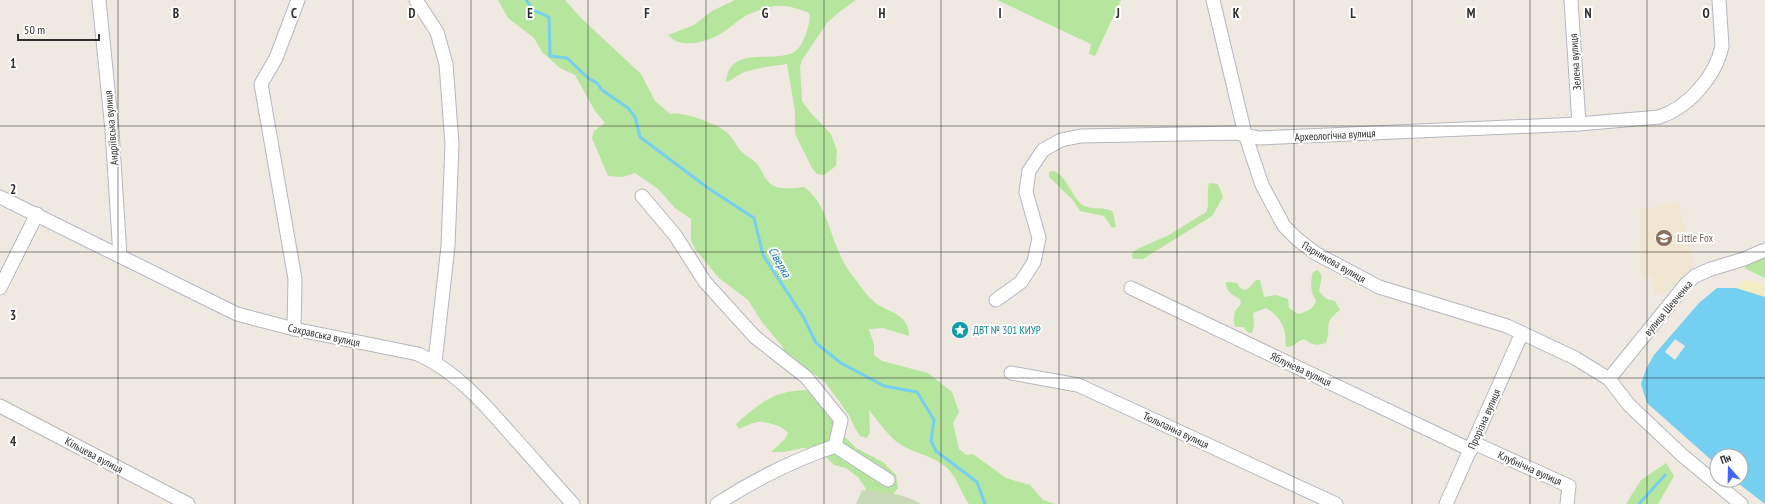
<svg xmlns="http://www.w3.org/2000/svg" width="1765" height="504" viewBox="0 0 1765 504" font-family="'PT Sans Narrow',sans-serif">
<style>
.education{fill:#f0e6d1}
.green{fill:#b6e59e}
.sand{fill:#f3ecc5}
.cemetery{fill:#c8d9b8}
.water{fill:#75cff0;fill-rule:evenodd}
.lines{fill:none;stroke-linecap:round;stroke-linejoin:round}
.stream{stroke:#75cff0;stroke-width:3}
.minor-casing{stroke:#b4b7c1;stroke-width:15}
.minor{stroke:#fff;stroke-width:13}
.grid{fill:none;stroke:#2e2e2e;stroke-width:1;stroke-opacity:0.55}
.labels{text-anchor:middle;dominant-baseline:central;stroke-width:4;stroke-linejoin:round;paint-order:stroke}
.street-label{font-size:11px;fill:#2e2e2e;stroke:#fff}
.education-label{font-size:11px;fill:#785e54;stroke:#fff;text-anchor:start}
.culture-label{font-size:11px;fill:#0d838f;stroke:#fff;text-anchor:start}
.water-label{font-size:12px;font-style:italic;fill:#0d6fa3;stroke:#fff}
.grid-label{font-size:13px;text-anchor:middle;font-weight:bold;fill:#2e2e2e;stroke:#fff;stroke-width:4;stroke-linejoin:round;paint-order:stroke}
</style>
<rect width="100%" height="100%" fill="#efe9e1"/>
<polygon class="education" points="1678,202 1695,266 1664,293 1655,295 1651,276 1642,279 1640,210"/>
<g class="green">
<path d="M498,0H565L581,18L641,74L655,101L670,114C681,111 712,122 722,129C732,134 735,145 742,152C747,157 753,159 757,164C763,171 765,182 774,186C783,190 794,188 804,187C826,202 830,236 842,259C846,268 853,276 859,284C864,292 872,301 880,306C894,313 910,318 909,336L883,328L869,329L874,345V355L882,361L928,373L952,392L959,412L953,423L959,449L966,455L973,454L1006,478L1030,485L1043,500L1055,504H969C960,492 958,478 947,468C934,456 917,454 903,446C889,438 879,422 869,410L870,432L867,438L860,436L855,428L849,415L825,382L814,374L800,369L787,359L782,346L762,322L748,300L719,278L695,249L691,240V219L675,208L658,189L635,173L623,177L608,176L592,138L594,131L605,123L595,111L575,75L560,68L542,52L534,38L508,18Z"/>
<path d="M735,0H856L839,12L827,23L802,60L800,67L802,101L810,112L831,134L837,151L836,166L824,175L817,174L812,168L795,134V111L787,64C772,66 757,68 742,73C736,76 733,80 726,82C729,44 774,64 794,52C800,49 804,39 806,34C808,26 811,21 809,13C798,9 788,5 776,6C768,6 755,12 747,15C738,20 730,28 722,33C707,42 680,50 668,35L694,25L712,11Z"/>
<polygon points="997,0 1121,0 1095,56 1089,54 1091,44"/>
<path d="M1054,171C1066,176 1071,194 1080,203C1090,212 1103,205 1113,212L1116,227L1112,228L1104,216L1080,211L1072,199L1049,177V172Z"/>
<path d="M1209,183L1218,184L1223,197L1212,216L1143,259H1133L1132,254L1135,250L1169,235L1206,212C1210,206 1206,193 1209,183Z"/>
<polygon points="1765,254 1765,278 1746,269 1744,266"/>
<path d="M1318,270L1322,276L1319,291L1326,299L1335,301L1340,310C1322,323 1332,326 1326,343C1316,346 1312,345 1304,339C1297,341 1294,347 1287,347C1284,342 1286,340 1285,334C1284,324 1275,312 1266,308L1253,313L1254,325L1252,333H1249L1243,327H1235C1233,318 1233,311 1241,304L1240,299C1232,295 1226,292 1226,282L1237,283L1240,288L1245,290L1249,288L1256,280H1260L1264,297L1276,295L1288,299L1289,308L1298,314C1306,312 1314,309 1316,301C1310,291 1310,283 1313,272Z"/>
<path d="M806,390L813,393L831,416L840,432L856,448L883,462L896,475L898,488L887,501L865,504L866,489L858,477L846,468L834,465L819,450L803,448L784,452H771L785,439L788,433C783,426 767,421 757,422C751,423 744,427 739,429L736,424C760,403 773,391 806,390Z"/>
<polygon points="1666,463 1674,476 1658,504 1626,504 1641,480"/>
</g>
<polygon class="sand" points="1744,280 1765,283 1765,297 1736,288"/>
<path class="cemetery" d="M862,490C882,492 904,493 921,504H856Z"/>
<path class="water" d="M1717,288H1736L1765,297V504L1734,480H1741V456H1717V465L1647,403L1641,384L1646,369L1654,355L1699,303ZM1675,339L1685,346L1675,360L1665,352Z"/>
<g class="lines">
<g class="stream">
<polyline points="526,0 533,10 549,17 550,56 567,58 588,78 597,83 602,90 628,108 635,117 640,137 708,188 754,218 763,255 804,318 816,343 841,363 884,386 917,392 934,420 931,441 936,451 977,482 985,504"/>
<polyline points="1639,504 1665,475"/>
</g>
<defs>
<g id="minor">
<polyline points="99,0 112,130 120,256"/>
<polyline points="416,0 437,32 446,64 452,144 448,246 435,362"/>
<polyline points="1213,0 1245,134 1262,185 1284,226 1297,239 1315,253 1379,287 1507,326 1575,358 1609,379 1629,405 1682,455 1741,504"/>
<polyline points="1571,0 1579,124"/>
<polyline points="642,196 675,235 705,282 755,337 806,377 841,420 835,446 888,480"/>
<path d="M0,197L237,314L294,329L418,354C455,371 481,400 508,431C530,455 551,480 573,504"/>
<polyline points="0,288 37,214"/>
<polyline points="1131,288 1471,450"/>
<path d="M996,300L1021,282L1034,262L1039,238L1026,192L1029,171L1043,150L1061,140L1081,136L1235,133L1259,138L1579,124L1659,117C1688,108 1716,76 1722,46L1719,0"/>
<polyline points="294,329 295,279 261,84 276,58 298,0"/>
<polyline points="1011,373 1078,385 1336,504"/>
<polyline points="1609,379 1686,284 1695,276 1711,269 1744,259 1765,250"/>
<polyline points="0,406 188,504"/>
<polyline points="1474,443 1569,486 1567,504"/>
<path d="M717,504C754,480 794,460 835,446"/>
<polyline points="1446,504 1522,333"/>
</g>
</defs>
<use href="#minor" class="minor-casing"/>
<use href="#minor" class="minor"/>
</g>
<path class="grid" d="M118,0V504M235,0V504M353,0V504M471,0V504M588,0V504M706,0V504M824,0V504M941,0V504M1059,0V504M1177,0V504M1294,0V504M1412,0V504M1530,0V504M1647,0V504M0,126H1765M0,252H1765M0,378H1765"/>
<defs>
<symbol id="school-disc" viewBox="-11 -11 22 22"><circle r="9.5" fill="#8d6e63" stroke="#fff"/><path d="M0-5L7-2L0 1L-7-2ZM-4 1L0 2.5L4 1V4Q0 6-4 4Z" fill="#fff"/></symbol>
<symbol id="sight-disc" viewBox="-11 -11 22 22"><circle r="9.5" fill="#0f9aa8" stroke="#fff"/><path d="M0-6L1.8-2.2L6-1.7L2.9 1.2L3.7 5.4L0 3.3L-3.7 5.4L-2.9 1.2L-6-1.7L-1.8-2.2Z" fill="#fff"/></symbol>
</defs>
<g fill-rule="evenodd">
<use href="#school-disc" x="1654" y="228" width="20" height="20"/>
<use href="#sight-disc" x="950" y="320" width="20" height="20"/>
</g>
<g class="labels">
<g class="street-label">
<text transform="translate(1575 62) rotate(-94)">Зелена вулиця</text>
<text transform="translate(111 128) rotate(-95)">Андріївська вулиця</text>
<text transform="translate(1335 135) rotate(-3)">Археологічна вулиця</text>
<text transform="translate(1334 262) rotate(30)">Парникова вулиця</text>
<text transform="translate(1668 308) rotate(-50)">вулиця Шевченка</text>
<text transform="translate(324 335) rotate(12)">Сахравська вулиця</text>
<text transform="translate(1301 369) rotate(25)">Яблунева вулиця</text>
<text transform="translate(1484 419) rotate(-66)">Прорізна вулиця</text>
<text transform="translate(1176 430) rotate(25)">Тюльпанна вулиця</text>
<text transform="translate(94 455) rotate(28)">Кільцева вулиця</text>
<text transform="translate(1530 468) rotate(24)">Клубнічна вулиця</text>
</g>
<g class="education-label">
<text x="1677" y="238">Little Fox</text>
</g>
<g class="culture-label">
<text x="973" y="330">ДВТ № 301 КИУР</text>
</g>
<g class="water-label">
<text transform="translate(780 262) rotate(60)">Сіверка</text>
</g>
</g>
<g class="grid-label">
<text x="176" y="18">B</text>
<text x="294" y="18">C</text>
<text x="412" y="18">D</text>
<text x="530" y="18">E</text>
<text x="647" y="18">F</text>
<text x="765" y="18">G</text>
<text x="882" y="18">H</text>
<text x="1000" y="18">I</text>
<text x="1118" y="18">J</text>
<text x="1236" y="18">K</text>
<text x="1353" y="18">L</text>
<text x="1471" y="18">M</text>
<text x="1588" y="18">N</text>
<text x="1706" y="18">O</text>
<text x="13" y="68">1</text>
<text x="13" y="194">2</text>
<text x="13" y="320">3</text>
<text x="13" y="446">4</text>
</g>
<g transform="translate(1729 468) rotate(340)"><circle r="19" fill="#ffffff" stroke="#ababab"/>
<path d="M0-3L7 15L0 10L-7 15Z" fill="#4264fb"/>
<text y="-6" font-size="11" font-weight="bold" text-anchor="middle" fill="#2e2e2e">Пн</text>
</g>
<path d="M18 34v6h81v-6" fill="none" stroke="#2e2e2e" stroke-width="2"/>
<text x="24" y="34" font-size="12" fill="#2e2e2e" stroke="#ffffff" stroke-width="3" paint-order="stroke">50 m</text>
</svg>
